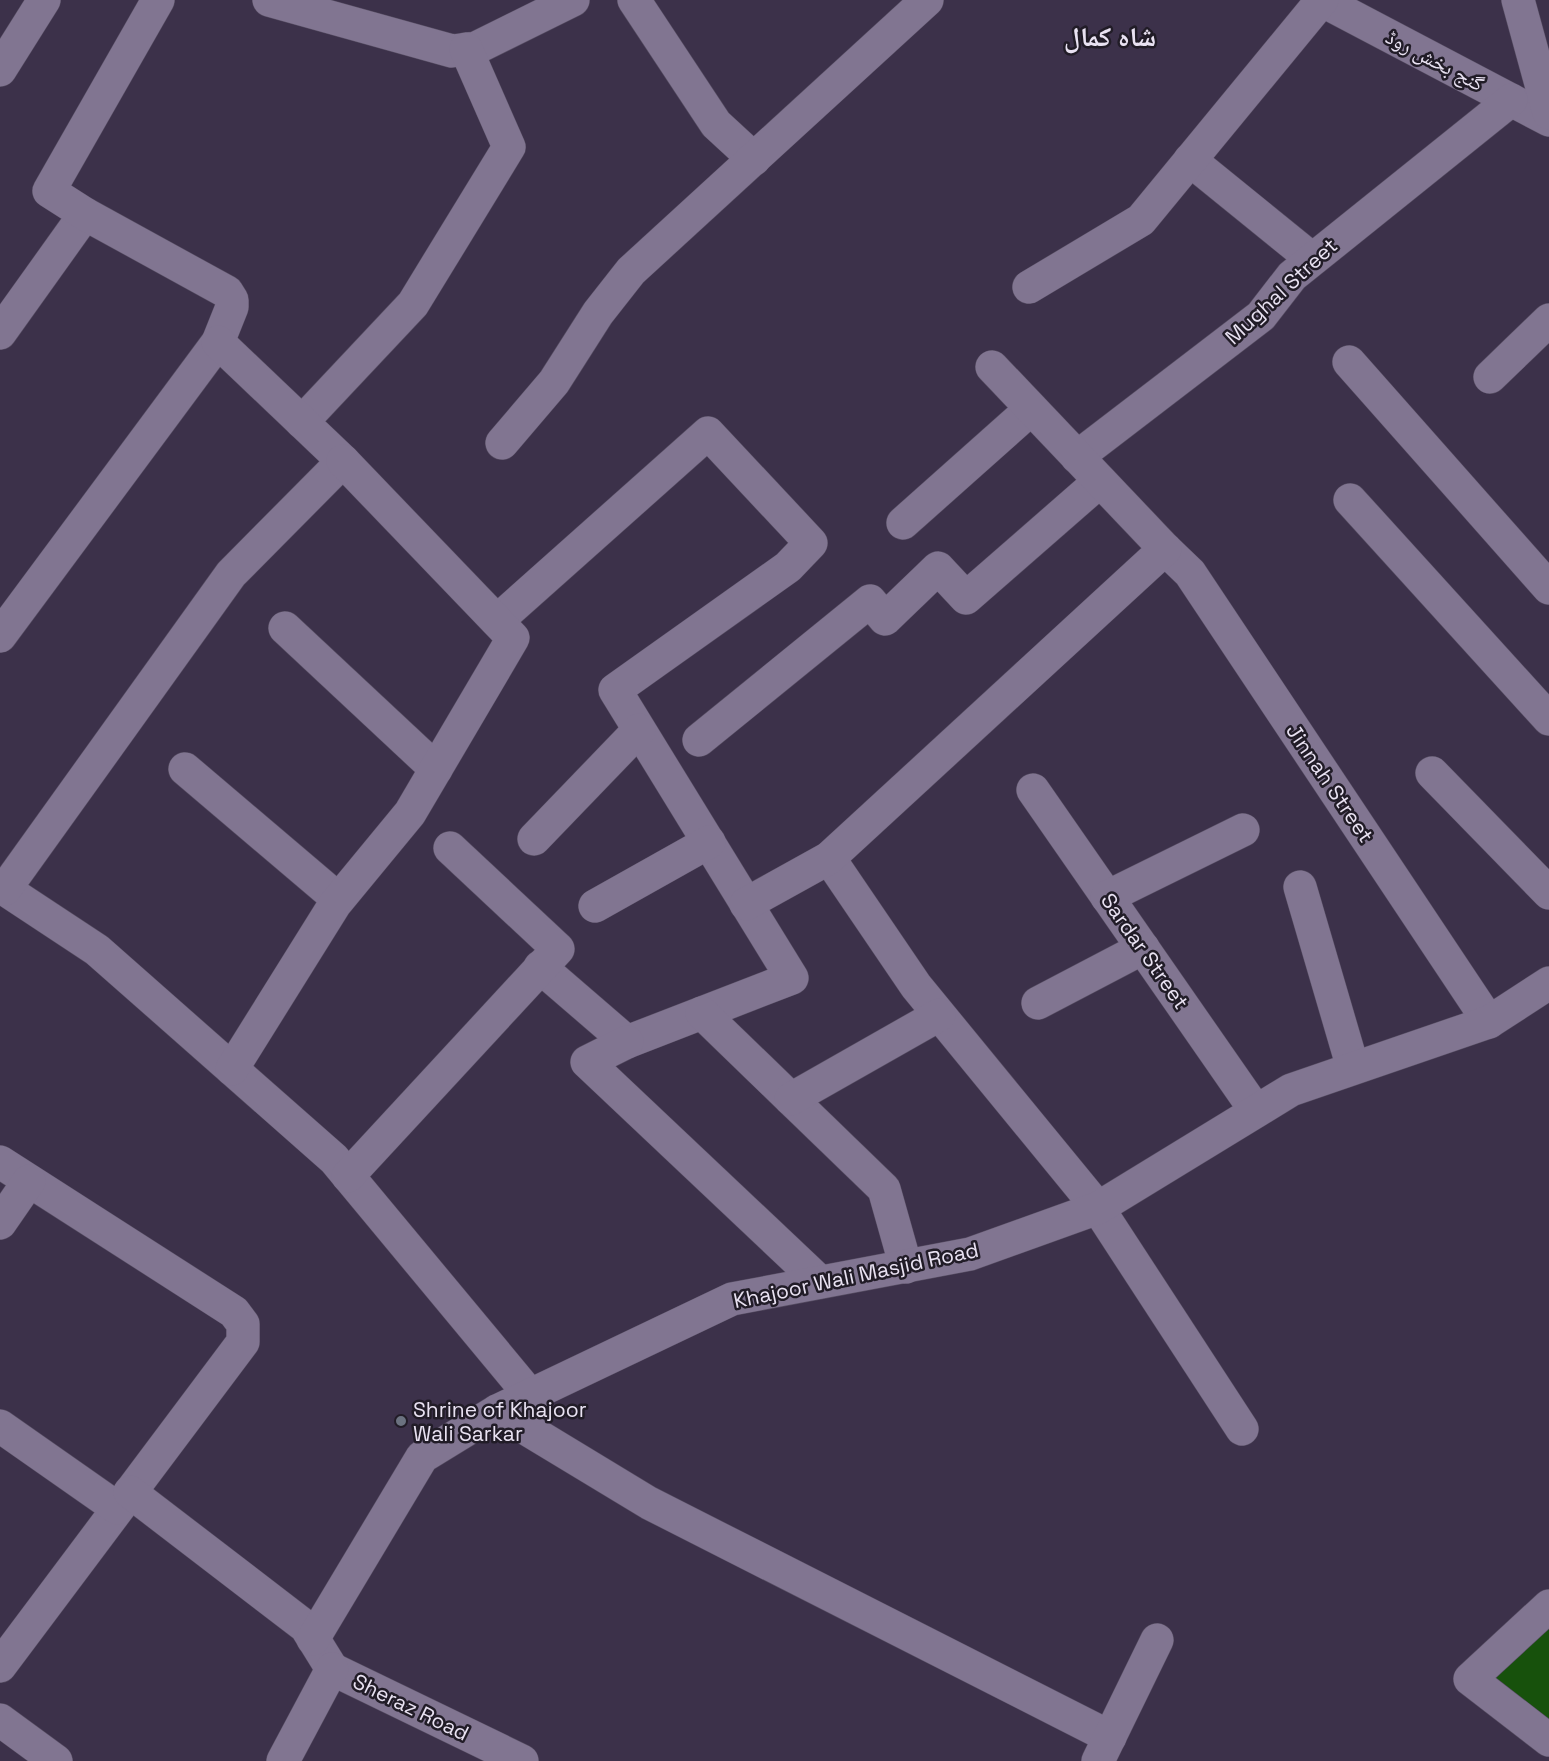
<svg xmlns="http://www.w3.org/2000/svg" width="1549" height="1761" viewBox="0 0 1549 1761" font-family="'Space Grotesk','Noto Naskh Arabic',sans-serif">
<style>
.green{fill:#17510c}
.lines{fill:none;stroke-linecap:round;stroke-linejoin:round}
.minor-casing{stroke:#564d62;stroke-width:34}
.minor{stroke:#817591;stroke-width:33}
.worship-dot{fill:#6b7280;stroke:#211c27;stroke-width:2}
.labels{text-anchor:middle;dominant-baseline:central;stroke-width:5;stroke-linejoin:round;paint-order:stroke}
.street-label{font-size:21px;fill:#e9e2f2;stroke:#211c27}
.poi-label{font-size:21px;fill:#e9e2f2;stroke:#211c27;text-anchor:start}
.district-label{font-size:27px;font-weight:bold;fill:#e9e2f2;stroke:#211c27}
</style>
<rect width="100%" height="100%" fill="#3c314a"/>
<polygon class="green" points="1549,1606 1549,1740 1470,1679"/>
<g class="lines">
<defs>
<g id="minor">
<polyline points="269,0 452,51 476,48 573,0"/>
<polyline points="634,0 716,124 754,159"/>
<polyline points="1321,0 1549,120"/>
<polyline points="1518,0 1549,113"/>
<polyline points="0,70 44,0"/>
<polyline points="1190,160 1312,259"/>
<polyline points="1029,287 1141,220 1322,0"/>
<polyline points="0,333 85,214"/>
<polyline points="1349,362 1549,588"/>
<polyline points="1490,377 1549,320"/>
<polyline points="302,422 413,304 509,147 466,49"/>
<polyline points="502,443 554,382 598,313 631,271 927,0"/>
<polyline points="1077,457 1261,316 1292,276 1511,100"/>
<polyline points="1350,500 1549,719"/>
<polyline points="903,523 1031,409"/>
<polyline points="1165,549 1190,573 1489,1022"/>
<polyline points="497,621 708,433 811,543 788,567 615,690 792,978 627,1042 540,967"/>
<polyline points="285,628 436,769"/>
<polyline points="0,636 218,342 232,307 232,300 227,292 85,214 49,191 158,0"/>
<polyline points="699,740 870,601 885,619 938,568 966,598 1100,481"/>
<polyline points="185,769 338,899"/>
<polyline points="1432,773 1549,893"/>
<polyline points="1033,790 1256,1111"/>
<polyline points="534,839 639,730"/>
<polyline points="829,858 916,986 1098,1208 1242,1429"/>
<polyline points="0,886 97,950 334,1159 530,1395"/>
<polyline points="1300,887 1353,1068"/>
<polyline points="5,889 231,574 343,461 218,342"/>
<polyline points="1107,897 1243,830"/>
<polyline points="746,904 829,858 1165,549 992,367"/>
<polyline points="595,906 709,842"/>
<polyline points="1038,1003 1143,948"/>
<polyline points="702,1013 884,1189 906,1267"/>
<polyline points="627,1042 587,1062 820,1282"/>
<polyline points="232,1069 335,904 410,813 513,638 343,461"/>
<polyline points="791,1099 939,1015"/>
<polyline points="0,1162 234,1312 243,1324 243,1342 0,1666"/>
<polyline points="348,1176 558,949 450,848"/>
<polyline points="0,1223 29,1181"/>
<polyline points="497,1411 649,1503 1110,1737"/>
<polyline points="0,1426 117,1508"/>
<polyline points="130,1492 306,1627 332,1669"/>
<polyline points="1549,1606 1470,1679 1549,1740"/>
<polyline points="313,1639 422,1457 497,1411 732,1299 970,1254 1098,1208 1291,1090 1489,1022 1549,983"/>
<polyline points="332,1669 522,1761"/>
<polyline points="0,1720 56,1761"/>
<polyline points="283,1761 332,1669"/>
<polyline points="1098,1761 1157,1640"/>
</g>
</defs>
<use href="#minor" class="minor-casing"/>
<use href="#minor" class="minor"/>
</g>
<circle class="worship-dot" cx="401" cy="1421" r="6"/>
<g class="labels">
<g class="street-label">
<text transform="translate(1435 60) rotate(28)">گنج بخش روڈ</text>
<text transform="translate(1281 291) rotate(-43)">Mughal Street</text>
<text transform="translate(1330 783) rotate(56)">Jinnah Street</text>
<text transform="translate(1145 951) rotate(55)">Sardar Street</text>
<text transform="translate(856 1275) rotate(-12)">Khajoor Wali Masjid Road</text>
<text transform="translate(411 1707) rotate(26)">Sheraz Road</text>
</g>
<g class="poi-label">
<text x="413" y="1409">Shrine of Khajoor<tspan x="413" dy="24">Wali Sarkar</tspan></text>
</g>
<g class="district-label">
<text x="1110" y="36">شاہ کمال</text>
</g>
</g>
</svg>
